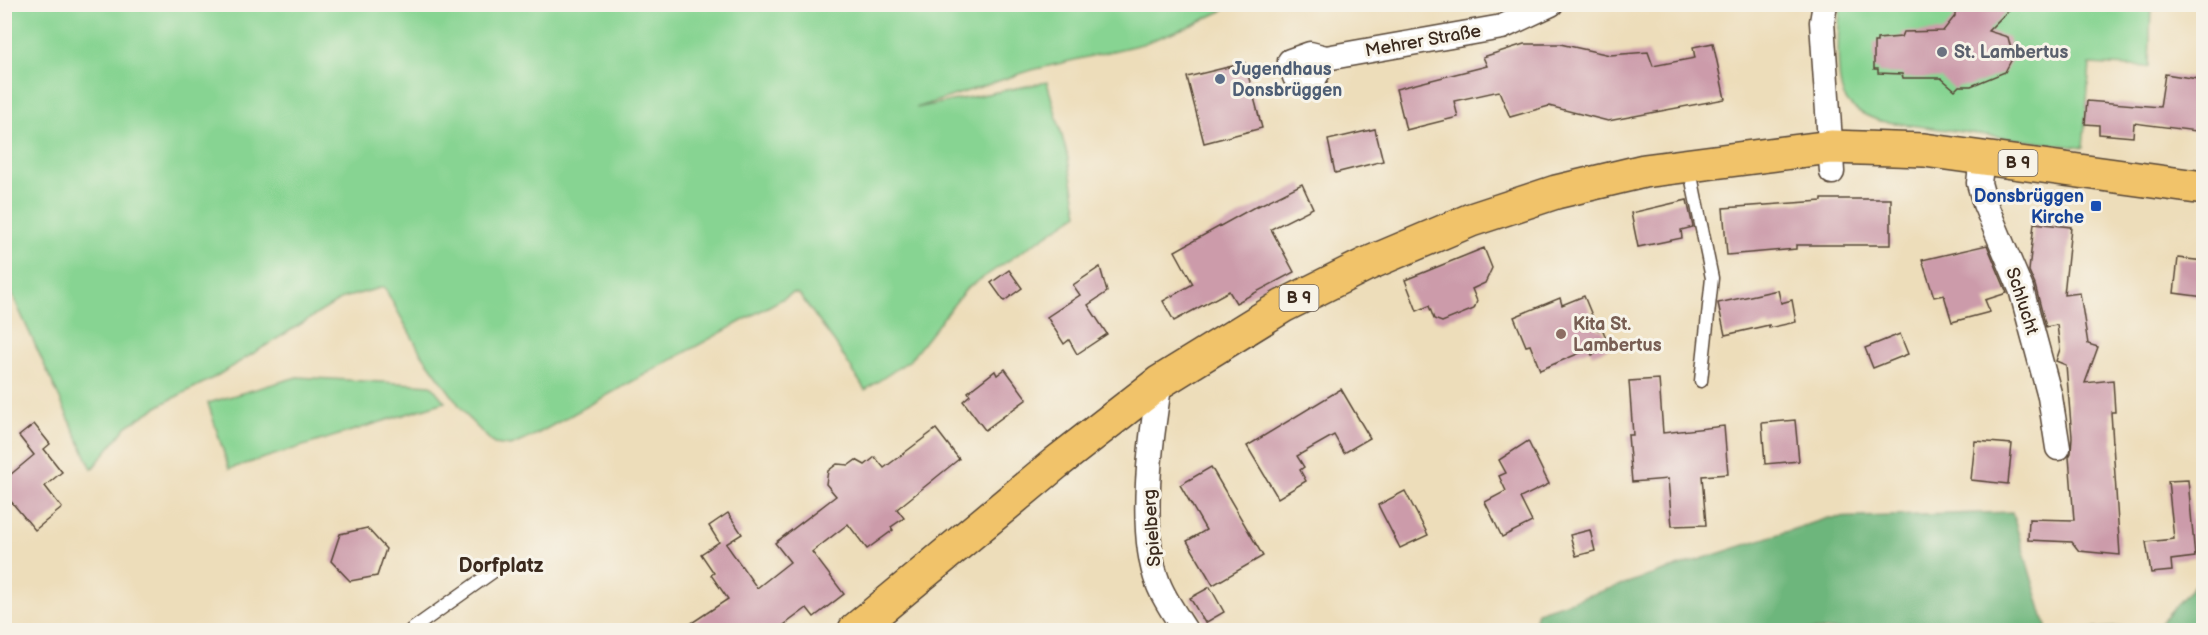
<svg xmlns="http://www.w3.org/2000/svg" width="2208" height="635" viewBox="0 0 2208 635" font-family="'Balsamiq Sans',sans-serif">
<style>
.green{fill:#87d492;stroke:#617f58;stroke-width:1.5}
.forest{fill:#6db67c;stroke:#54704d;stroke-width:1.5}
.building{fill:#cc9baa}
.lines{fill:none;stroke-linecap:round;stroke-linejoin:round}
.service-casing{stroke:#564535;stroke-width:15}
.minor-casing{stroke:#564535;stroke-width:27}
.primary-casing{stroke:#564535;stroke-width:36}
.service{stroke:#fff;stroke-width:12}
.minor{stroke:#fff;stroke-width:24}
.primary{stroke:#f1c36a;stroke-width:33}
.worship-dot{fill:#6b7280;stroke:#f7f3e8;stroke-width:2}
.service-dot{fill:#5c6f8a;stroke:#f7f3e8;stroke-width:2}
.transit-dot{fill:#1a4fb4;stroke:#f7f3e8;stroke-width:2}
.education-dot{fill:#8d6e63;stroke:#f7f3e8;stroke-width:2}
.labels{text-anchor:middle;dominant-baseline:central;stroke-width:6;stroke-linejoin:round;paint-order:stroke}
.shield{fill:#f7f3e8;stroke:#73665b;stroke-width:1.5}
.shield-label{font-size:16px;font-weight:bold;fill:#3b2a1e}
.street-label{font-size:18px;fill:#3b2a1e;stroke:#f7f3e8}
.worship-label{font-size:18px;font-weight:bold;fill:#5b616d;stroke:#f7f3e8;text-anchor:start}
.service-label{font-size:18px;font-weight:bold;fill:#4e5e75;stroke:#f7f3e8;text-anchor:start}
.transit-label{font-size:18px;font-weight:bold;fill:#164399;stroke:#f7f3e8;text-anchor:end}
.education-label{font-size:18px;font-weight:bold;fill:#785e54;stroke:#f7f3e8;text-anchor:start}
.neighbourhood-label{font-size:20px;font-weight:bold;fill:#3b2a1e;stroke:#f7f3e8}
</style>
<rect width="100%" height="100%" fill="#f7f3e8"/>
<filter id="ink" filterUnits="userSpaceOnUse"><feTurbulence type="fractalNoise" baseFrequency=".0167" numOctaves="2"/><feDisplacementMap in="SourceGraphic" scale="12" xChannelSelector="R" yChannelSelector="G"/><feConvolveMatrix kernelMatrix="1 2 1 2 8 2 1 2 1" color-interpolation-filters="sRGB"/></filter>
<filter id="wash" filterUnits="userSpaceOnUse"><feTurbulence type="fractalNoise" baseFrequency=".008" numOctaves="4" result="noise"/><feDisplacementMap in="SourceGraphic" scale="24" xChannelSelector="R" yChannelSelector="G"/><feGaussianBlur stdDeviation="1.35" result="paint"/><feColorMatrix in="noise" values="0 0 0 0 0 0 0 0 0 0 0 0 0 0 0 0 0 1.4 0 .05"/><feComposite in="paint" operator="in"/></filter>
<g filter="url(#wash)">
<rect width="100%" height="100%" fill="#edddba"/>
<g class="green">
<polygon points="5,4 1230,4 1230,5 1222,11 1192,25 1142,44 1032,70 916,108 1047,82 1067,154 1078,214 966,289 910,360 865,390 835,343 799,294 793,293 535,435 511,446 494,444 470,420 421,353 384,287 343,298 215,377 162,404 127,426 92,469 5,279"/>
<path d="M1841,5H2151L2149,67L2090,64L2083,148L1880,121C1866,116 1849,109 1843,94C1836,77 1838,24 1841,5Z"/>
<polygon points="297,377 431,385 445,402 229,469 208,403"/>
</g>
<g class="forest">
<polygon points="2012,512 2047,630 1532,630 1537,612 1828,518"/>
<polygon points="2203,576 2203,630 2079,630 2158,625"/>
</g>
<g id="blocks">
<g class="building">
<polygon points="1955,4 2015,4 1988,31 2008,37 2013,57 2005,72 1971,86 1959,86 1955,90 1941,78 1903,78 1902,74 1878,73 1878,69 1874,69 1874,42 1877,42 1877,39 1901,37 1903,32 1943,31 1955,16"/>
<polygon points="1713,43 1725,99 1608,121 1549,106 1510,117 1499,91 1454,101 1458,117 1406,130 1396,89 1487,66 1483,57 1524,44 1560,44 1610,55 1648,52 1653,66 1695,58 1693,47"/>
<polygon points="1245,63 1262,128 1204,143 1187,77"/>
<polygon points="2165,74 2204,80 2204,132 2134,123 2133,137 2099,134 2099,125 2085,124 2087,101 2160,107"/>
<polygon points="1375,129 1383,161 1335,173 1328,140"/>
<polygon points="1302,184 1313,208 1271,229 1294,272 1236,303 1229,291 1174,321 1163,301 1193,284 1175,251 1258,205 1258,206"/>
<polygon points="1822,199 1891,199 1891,245 1796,245 1796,249 1727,255 1723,208 1822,201"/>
<polygon points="1687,200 1693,227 1681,230 1682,238 1638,247 1631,213"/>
<polygon points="2034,223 2071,227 2064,295 2080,293 2088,344 2098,347 2085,383 2113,380 2115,412 2111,412 2120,555 2079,551 2072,542 2028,540 2029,519 2074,520 2069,457 2071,453 2072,437 2066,365 2056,361 2060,349 2057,325 2046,327 2035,285 2029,271"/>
<polygon points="1987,245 2007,293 1985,300 1990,312 1952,322 1944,295 1934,297 1922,260"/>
<polygon points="1484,248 1492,268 1485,283 1472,289 1477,301 1474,309 1442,322 1434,319 1429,306 1417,311 1405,280"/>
<polygon points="2178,258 2204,261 2204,297 2174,293"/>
<polygon points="1100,267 1107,292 1088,305 1107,334 1077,354 1069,340 1064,344 1047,317 1080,295 1073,285"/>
<polygon points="1009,270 1022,288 1004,301 991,283"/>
<polygon points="1778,290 1781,303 1792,300 1796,322 1769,328 1769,325 1725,335 1718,303"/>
<polygon points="1584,296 1598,330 1602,328 1610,348 1592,355 1589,349 1540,370 1530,345 1526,346 1514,317 1560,298 1562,305"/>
<polygon points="1900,334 1908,354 1873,368 1865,348"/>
<polygon points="1005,369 1027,399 985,430 963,401 970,395 968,392 995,371 997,375"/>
<polygon points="1659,379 1663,433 1724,426 1728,474 1702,476 1706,525 1672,526 1668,479 1632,482 1628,435 1633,435 1629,381"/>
<polygon points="1341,389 1370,438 1344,453 1334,435 1297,456 1304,467 1300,470 1306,481 1278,498 1247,446"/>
<polygon points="1795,420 1799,461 1765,464 1762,423"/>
<polygon points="34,424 50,444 44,449 62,472 45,486 62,508 35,530 4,493 4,480 34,455 19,436"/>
<polygon points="936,429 959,459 897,509 904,518 891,527 893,530 867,549 848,524 812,552 844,594 814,617 807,608 777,630 681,630 728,599 711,575 714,573 701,554 719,542 709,526 728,513 742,534 726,544 757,588 790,562 775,543 836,496 826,484 828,471 837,464 849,465 856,460 865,465 875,457 884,468"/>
<polygon points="1528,441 1549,484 1520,498 1532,522 1502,537 1485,502 1506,491 1499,476 1506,473 1499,460"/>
<polygon points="1975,441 2012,444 2008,484 1971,480"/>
<polygon points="1211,467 1263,556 1213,585 1187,541 1206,530 1180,485"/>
<polygon points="2188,480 2195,557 2171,560 2172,571 2151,573 2146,542 2174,539 2168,481"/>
<polygon points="1405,491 1428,535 1400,548 1378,505"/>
<polygon points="367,528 386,549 377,576 350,581 331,561 340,534"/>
<polygon points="1590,530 1595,551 1576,556 1570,535"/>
<polygon points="1210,587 1224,612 1205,623 1190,598"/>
</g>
</g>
</g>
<g filter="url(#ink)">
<use href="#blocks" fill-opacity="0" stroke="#564535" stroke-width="1.5"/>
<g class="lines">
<defs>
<g id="service">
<polyline points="1689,166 1712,278 1701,381"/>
<polyline points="411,630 501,566"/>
</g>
<g id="minor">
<polyline points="1825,4 1822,22 1832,172"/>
<polyline points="1326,58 1311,84 1295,77 1290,61 1310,54 1326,58 1502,27 1551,4"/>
<polyline points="1982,158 1979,183 1985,204 2021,289 2050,397 2058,448"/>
<path d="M1160,382C1151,435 1138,532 1158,583C1164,599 1176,616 1185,630"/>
</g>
<polyline id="primary" points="855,630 1056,463 1160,382 1283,306 1365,265 1471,220 1556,192 1644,171 1831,147 1924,150 2204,188"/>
</defs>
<use href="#service" class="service-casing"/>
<use href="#minor" class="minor-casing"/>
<use href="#primary" class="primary-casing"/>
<use href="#service" class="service"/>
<use href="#minor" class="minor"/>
<use href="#primary" class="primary"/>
</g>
</g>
<circle class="worship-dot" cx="1942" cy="52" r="6"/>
<circle class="service-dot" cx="1220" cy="79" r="6"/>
<rect class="transit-dot" x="2090" y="200" width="12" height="12" rx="3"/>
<circle class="education-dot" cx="1561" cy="334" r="6"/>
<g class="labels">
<g class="shield">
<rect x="1998.5" y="150" width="39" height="26" rx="4.5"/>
<rect x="1279.5" y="285" width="39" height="26" rx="4.5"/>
</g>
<g class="shield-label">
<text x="2018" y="163">B 9</text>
<text x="1299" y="298">B 9</text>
</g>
<g class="street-label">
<text transform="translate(1423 41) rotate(-10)">Mehrer Straße</text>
<text transform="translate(2022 301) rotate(72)">Schlucht</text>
<text transform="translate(1152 528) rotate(-94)">Spielberg</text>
</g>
<g class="worship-label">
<text x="1954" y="52">St. Lambertus</text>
</g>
<g class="service-label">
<text x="1232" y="69">Jugendhaus<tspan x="1232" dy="21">Donsbrüggen</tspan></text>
</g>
<g class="transit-label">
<text x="2084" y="196">Donsbrüggen<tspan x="2084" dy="21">Kirche</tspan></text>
</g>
<g class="education-label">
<text x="1573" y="324">Kita St.<tspan x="1573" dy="21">Lambertus</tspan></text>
</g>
<g class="neighbourhood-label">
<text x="501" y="566">Dorfplatz</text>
</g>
</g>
<rect width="2208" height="635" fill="none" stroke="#f7f3e8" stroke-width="24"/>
</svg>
